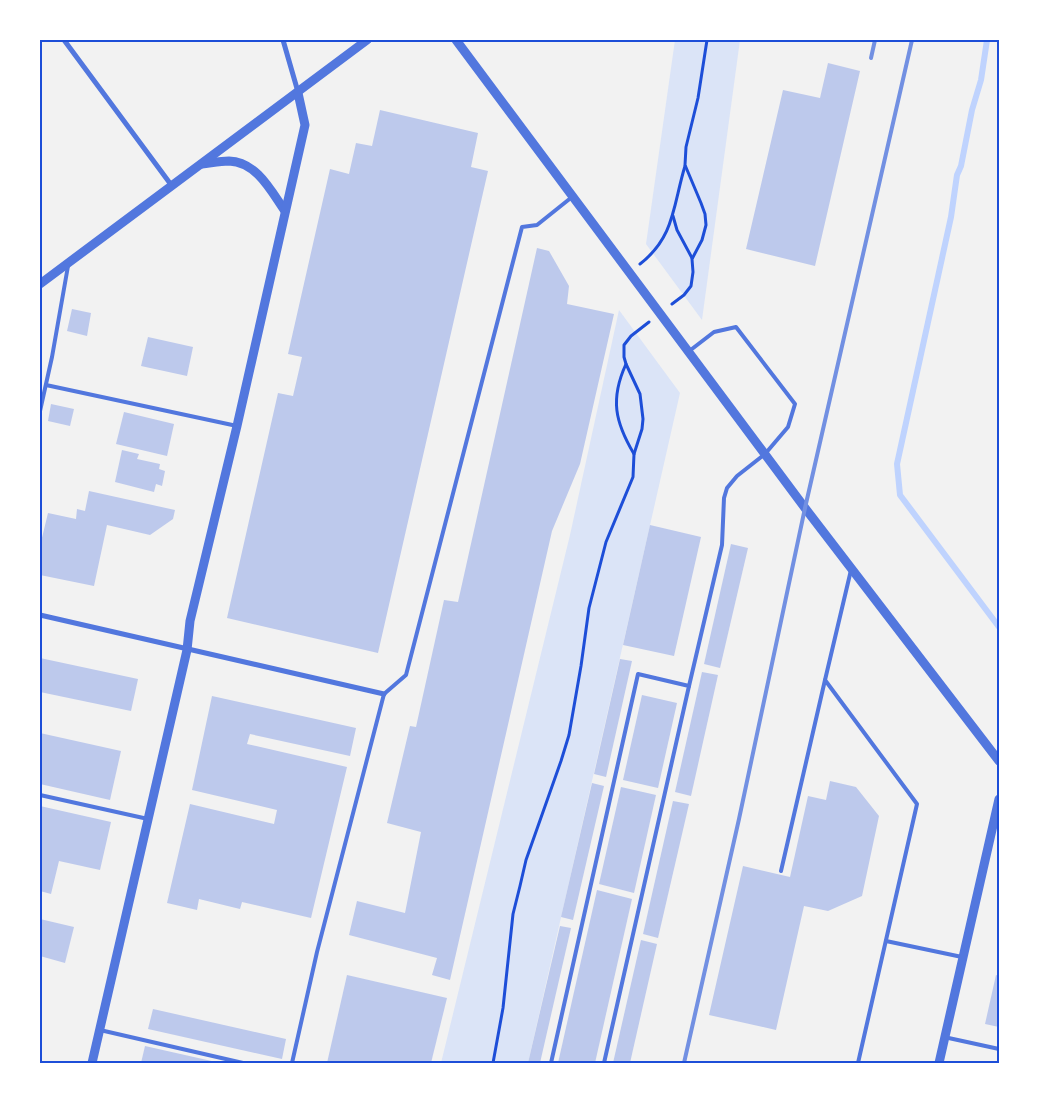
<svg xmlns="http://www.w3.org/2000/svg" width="1039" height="1103" viewBox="0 0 1039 1103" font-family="'Nunito Sans',sans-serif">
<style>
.green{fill:#dbe4f7}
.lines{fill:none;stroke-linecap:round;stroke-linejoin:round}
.stream{stroke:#bfd3fe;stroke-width:6}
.building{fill:#bdc9ec}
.path{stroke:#1d4ed8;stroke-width:3}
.service{stroke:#5277de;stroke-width:4}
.minor{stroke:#5277de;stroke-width:5}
.tertiary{stroke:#5277de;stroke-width:9}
.rail{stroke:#7290e2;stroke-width:4}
.neatline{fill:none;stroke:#1d4ed8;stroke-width:2}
</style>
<rect width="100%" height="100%" fill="#f2f2f2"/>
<g class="green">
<polygon points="675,40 740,40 702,320 646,244"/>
<polygon points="619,310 680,393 528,1063 441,1063 570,535"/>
</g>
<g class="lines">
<polyline class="stream" points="987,40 981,80 972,110 961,166 957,175 951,217 897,464 900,495 999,627"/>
</g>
<g class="building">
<polygon points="828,63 860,71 815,266 746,249 783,90 820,98"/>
<polygon points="380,110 478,133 471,167 488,171 378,653 227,618 278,393 293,396 302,357 288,354 330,169 349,174 356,143 372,146"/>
<polygon points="537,248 549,251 569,286 567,304 614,314 580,464 552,531 450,980 432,975 437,958 349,935 357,901 405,913 421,832 387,823 410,726 416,727 444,600 458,602"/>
<polygon points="72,309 91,313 87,336 67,331"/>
<polygon points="148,337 193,347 187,376 141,366"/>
<polygon points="51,404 74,409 70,426 48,421"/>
<polygon points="124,412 174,424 167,456 116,444"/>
<polygon points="122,450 139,454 137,459 160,464 159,469 165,471 162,486 156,484 154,492 115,482"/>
<polygon points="89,491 175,510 173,519 150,535 107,525 94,586 40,575 40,546 48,513 76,519 77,509 85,511"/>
<polygon points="650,525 701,537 674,656 623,645"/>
<polygon points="731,544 748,548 720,668 704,664"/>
<polygon points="40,658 138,679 131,711 40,692"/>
<polygon points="620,659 632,661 606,777 594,774"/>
<polygon points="702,672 718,675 691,796 675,792"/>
<polygon points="642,695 677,703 658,788 623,780"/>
<polygon points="212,696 356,728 350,756 250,734 247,744 347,767 311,918 242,902 240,909 199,899 197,910 167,903 190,804 274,824 277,810 192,790"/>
<polygon points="40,733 121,751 110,800 40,784"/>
<polygon points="830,781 856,787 879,816 862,896 828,911 804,906 776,1030 709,1015 743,866 790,877 808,796 826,800"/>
<polygon points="592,783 604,786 573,920 561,917"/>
<polygon points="621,787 656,795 634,893 599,884"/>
<polygon points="673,801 689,804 658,938 643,934"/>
<polygon points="40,806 111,822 100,870 59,861 51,894 40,891"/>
<polygon points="597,890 632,899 595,1063 558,1063"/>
<polygon points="40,919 74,927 65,963 40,956"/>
<polygon points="560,926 571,928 540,1063 528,1063"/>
<polygon points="641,940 657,944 630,1063 613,1063"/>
<polygon points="347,975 447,998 431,1063 327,1063"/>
<polygon points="996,975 999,976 999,1027 985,1024"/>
<polygon points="153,1009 286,1039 282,1059 148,1029"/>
<polygon points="145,1046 216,1062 215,1063 141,1063"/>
</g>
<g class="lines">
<g class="path">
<polyline points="673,216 677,230 692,258"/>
<path d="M640,264C675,237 673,205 685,166"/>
<polyline points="672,304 684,295 691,286 693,272 692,259 702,240 706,225 705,214 701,203 685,165 686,147 698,98 707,40"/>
<path d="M626,364C610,399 615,422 634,454"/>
<polyline points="493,1063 503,1008 513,914 520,886 526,860 561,761 569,735 581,666 589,608 606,542 633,477 634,454 642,429 643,419 640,394 626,364 624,357 624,345 631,336 649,322"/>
</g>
<g class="service">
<polyline points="688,352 714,332 736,327 795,404 788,427 765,454 737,476 727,488 724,498 722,545 689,686"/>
<polyline points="46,385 237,426"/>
<polyline points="40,411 52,357 68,266"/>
<polyline points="851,570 825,680 917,804 858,1063"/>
<polyline points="40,795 148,819"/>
<polyline points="781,871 825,680"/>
<polyline points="886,941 962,957"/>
<polyline points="100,1030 243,1063"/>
<polyline points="944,1037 999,1049"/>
<polyline points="292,1063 317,952 384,694 406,675 522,227 537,225 572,197"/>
<polyline points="551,1063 638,674 689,686 604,1063"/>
</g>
<g class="minor">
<polyline points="64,40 172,186"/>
<polyline points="283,40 298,92"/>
<polyline points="40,615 384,694"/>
</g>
<g class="tertiary">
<polyline points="456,40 805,508 999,761"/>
<path d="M202,164C211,163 220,161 229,161C257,162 271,191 285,211"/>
<polyline points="40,284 367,40"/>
<polyline points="92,1063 187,650 190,621 237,426 305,125 298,93"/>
<polyline points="939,1063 999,799"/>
</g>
<g class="rail">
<polyline points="871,58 875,40"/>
<polyline points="684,1063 739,819 805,508 912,40"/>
</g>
</g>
<rect width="1039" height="1103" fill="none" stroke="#ffffff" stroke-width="82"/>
<rect x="41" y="41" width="957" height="1021" class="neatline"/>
</svg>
